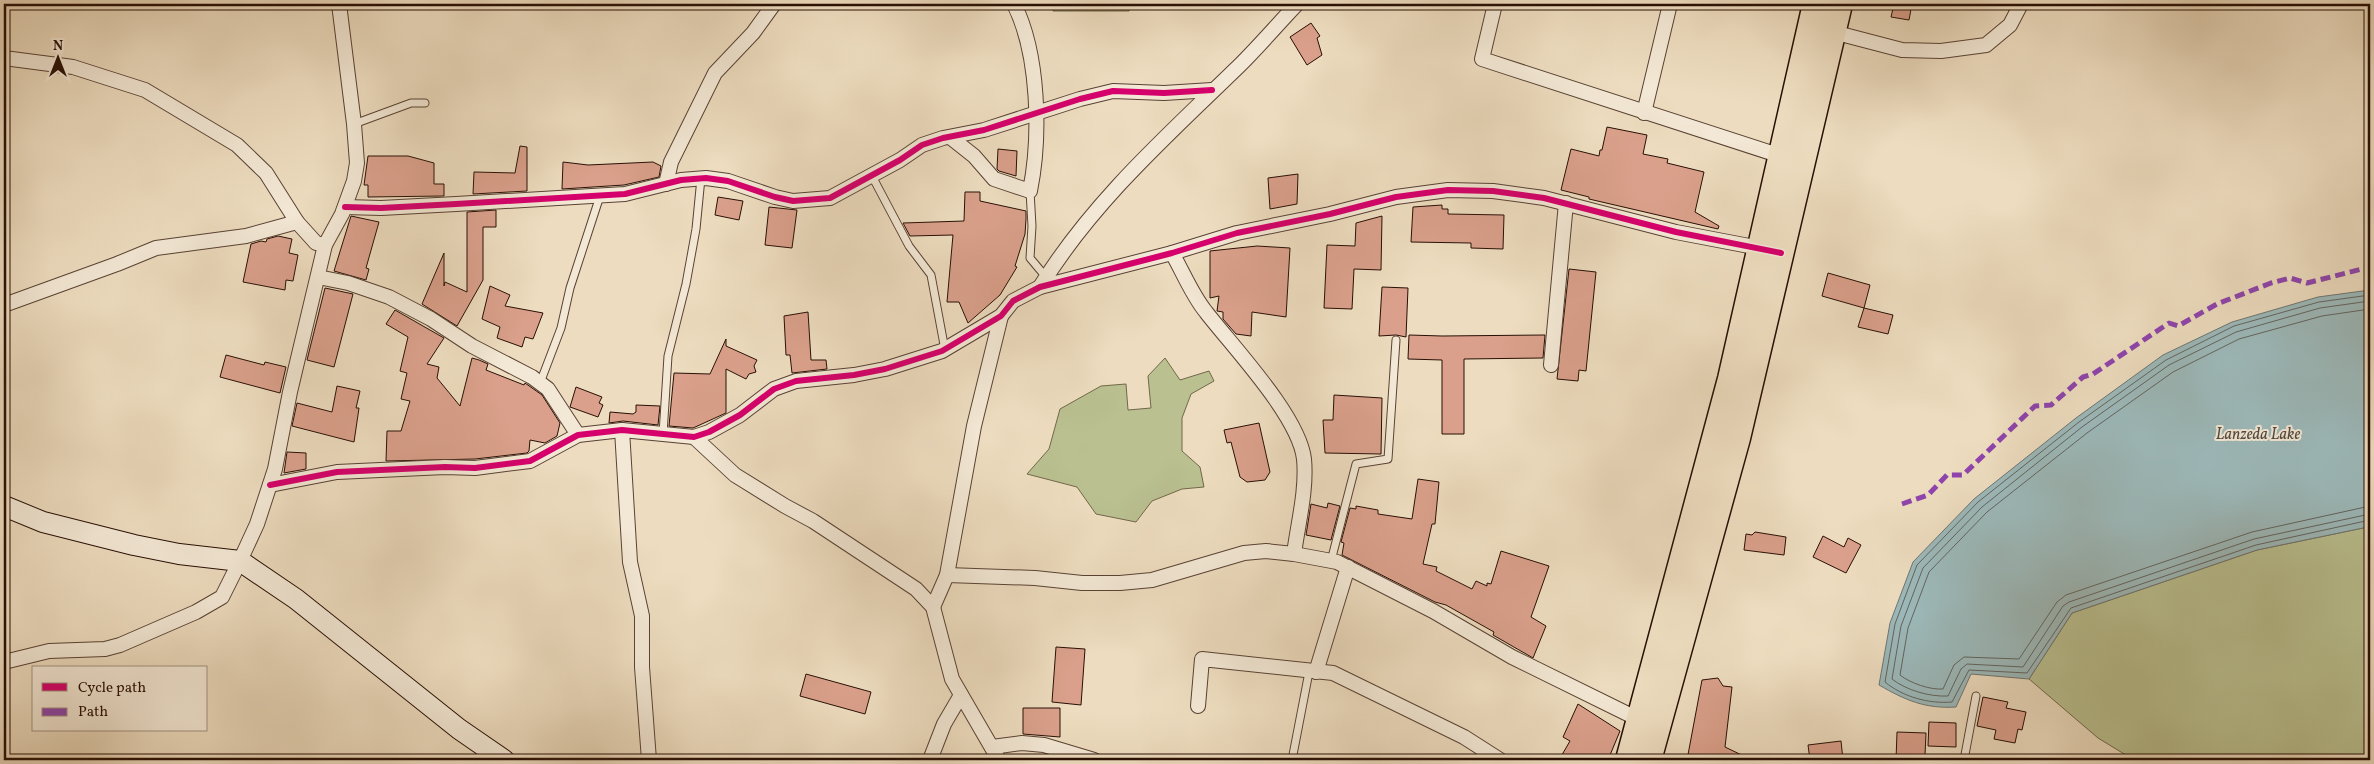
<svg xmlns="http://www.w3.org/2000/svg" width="2374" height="764" viewBox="0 0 2374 764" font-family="Vollkorn,serif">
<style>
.green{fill:#bac090;stroke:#71684a}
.water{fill:#9cb9ba;stroke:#6e7572}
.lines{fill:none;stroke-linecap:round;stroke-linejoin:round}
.shore{stroke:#626460;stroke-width:1}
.building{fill:#daa08b;stroke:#280f05}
.lane-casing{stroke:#594234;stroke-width:9}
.street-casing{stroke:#594234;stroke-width:16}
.secondary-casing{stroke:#280f05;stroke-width:22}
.highway-casing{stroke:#280f05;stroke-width:29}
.lane{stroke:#f3e8d5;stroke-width:7}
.street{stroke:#f3e8d5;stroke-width:14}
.secondary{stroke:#f3e8d5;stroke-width:20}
.highway{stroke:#eddcbf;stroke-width:26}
.quiet{stroke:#8e44ad;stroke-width:5;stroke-dasharray:10 5;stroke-linecap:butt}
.cycleway-casing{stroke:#f3e8d5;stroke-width:9}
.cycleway{stroke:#d6006c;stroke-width:6}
.labels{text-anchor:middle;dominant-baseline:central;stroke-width:4;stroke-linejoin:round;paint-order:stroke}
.water-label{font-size:16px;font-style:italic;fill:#514a44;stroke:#f3e8d5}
</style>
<rect width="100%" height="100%" fill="#eddcbf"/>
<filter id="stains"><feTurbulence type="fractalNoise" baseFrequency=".004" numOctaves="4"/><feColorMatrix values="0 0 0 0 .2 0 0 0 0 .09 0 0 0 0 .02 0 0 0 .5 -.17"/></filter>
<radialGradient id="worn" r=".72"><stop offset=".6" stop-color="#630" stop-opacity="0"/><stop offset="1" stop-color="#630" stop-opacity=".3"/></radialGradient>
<g class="green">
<polygon points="1052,4 1130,4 1129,11 1053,11"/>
<polygon points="1165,358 1180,380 1209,371 1214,381 1191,394 1182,418 1182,451 1200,467 1204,487 1182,489 1152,501 1136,522 1096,514 1077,487 1027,474 1049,449 1060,409 1101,386 1126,384 1128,410 1151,408 1148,376"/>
<polygon points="2370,524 2370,760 2134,760 2098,738 2029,679 2072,613 2257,550 2363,528"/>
</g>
<path class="water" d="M2370,290V524L2363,528L2257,550L2072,613L2029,679L1971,674L1956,707C1925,709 1905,700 1879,685L1890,623L1913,562L1974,499L2076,418L2163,355L2232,322L2318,297Z"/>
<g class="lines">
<g class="shore">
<path d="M2370,295L2319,302L2234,326L2166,360L2079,422L1978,502L1917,565L1895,624L1885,682C1903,697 1929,704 1952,702L1969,670L2027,673L2071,608L2256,545L2370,520"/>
<path d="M2370,301L2320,308L2236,332L2169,365L2082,427L1982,507L1923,568L1901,626L1892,679C1906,690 1929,697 1948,696L1961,669L1967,664L2023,667L2063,606L2069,602L2254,539L2370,514"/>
<path d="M2370,309L2322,316L2239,339L2173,372L2087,433L1987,512L1929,572L1908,628L1900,675C1910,683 1930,690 1943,689L1954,665L1964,657L2019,659L2057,602L2066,595L2252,532L2370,506"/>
</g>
</g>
<g class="building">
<polygon points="1894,4 1912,4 1909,20 1891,17"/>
<polygon points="1311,23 1320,36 1317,38 1322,55 1307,65 1290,37"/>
<polygon points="1607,127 1647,135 1643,154 1668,159 1667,163 1704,172 1695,212 1719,226 1718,229 1589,199 1589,197 1561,190 1571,149 1599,156 1600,150 1602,150"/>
<polygon points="520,146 527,147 527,191 473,194 474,172 515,173"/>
<polygon points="998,149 1017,151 1016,176 999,171 997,169"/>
<polygon points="368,156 408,156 434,163 434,184 444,184 444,196 368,197 368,185 364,185"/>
<polygon points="563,162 588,165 653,162 661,166 659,177 624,185 562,189"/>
<polygon points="1298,174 1297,204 1270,209 1268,178"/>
<polygon points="965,192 980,192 980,201 1026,211 1026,219 1025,234 1015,266 1017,267 1000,295 968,323 959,302 947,302 953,235 910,236 903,223 964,221"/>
<polygon points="718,197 743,201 739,220 715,215"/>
<polygon points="1442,205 1442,209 1448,209 1448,214 1504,215 1503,249 1471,248 1471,243 1411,242 1413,207"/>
<polygon points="769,207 797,210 792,248 765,245"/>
<polygon points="496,210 496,227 483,227 483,280 457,326 422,304 444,253 444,286 445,282 467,292 467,212"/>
<polygon points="351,216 379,222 366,268 369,269 366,280 334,271"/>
<polygon points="1382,216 1381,270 1354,269 1352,309 1324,308 1327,245 1355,246 1356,223"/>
<polygon points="278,236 292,239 289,253 298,255 293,281 286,280 285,290 243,282 251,244 261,241 266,242 267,239"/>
<polygon points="1257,246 1290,248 1286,317 1252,312 1251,336 1236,334 1223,319 1223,312 1217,311 1219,296 1210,298 1210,251"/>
<polygon points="1569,269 1596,272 1586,371 1579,370 1578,381 1557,379"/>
<polygon points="1828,273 1870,285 1864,308 1822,296"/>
<polygon points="490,286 510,295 505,306 543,313 533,339 525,337 522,347 497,338 500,327 482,319"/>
<polygon points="1382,287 1408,288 1406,337 1396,335 1379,336"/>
<polygon points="325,288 353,294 334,367 307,360"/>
<polygon points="1864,308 1893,315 1888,334 1858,327"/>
<polygon points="395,310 444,338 427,364 439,367 437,378 460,406 472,358 479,360 488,364 486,370 524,385 525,383 542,395 560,423 557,436 545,443 530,440 529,451 527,453 475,459 386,461 387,431 401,431 410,401 401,399 407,373 400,371 408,337 386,324"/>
<polygon points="808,312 811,360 826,360 827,369 792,373 790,355 786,355 784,316"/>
<polygon points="1409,335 1442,336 1545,335 1543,358 1464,359 1464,434 1442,434 1442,360 1408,359"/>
<polygon points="726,339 726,346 757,360 754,366 756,372 749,374 746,379 726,369 726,413 693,428 669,426 674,373 710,374"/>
<polygon points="226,355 264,365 265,362 286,367 280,393 220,377"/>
<polygon points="337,386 360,391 356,408 359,408 354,442 292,426 297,403 332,412"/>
<polygon points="576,387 602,397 599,403 603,405 598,417 570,407"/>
<polygon points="1334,395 1382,398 1381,454 1325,453 1323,420 1333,420"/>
<polygon points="636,405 660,406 658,425 623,421 609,423 610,412 633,414 636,412"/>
<polygon points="1259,423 1270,472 1265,480 1247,482 1240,477 1231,442 1227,443 1224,430"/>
<polygon points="287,452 306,453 306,469 284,473"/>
<polygon points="1418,479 1439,482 1435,524 1432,524 1423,564 1437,567 1436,571 1472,589 1476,581 1487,586 1487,583 1491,584 1501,551 1549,566 1531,617 1546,626 1533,658 1493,635 1494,632 1446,605 1435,602 1342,555 1344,543 1341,542 1350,508 1356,509 1356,506 1378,510 1378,514 1412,519"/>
<polygon points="1328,503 1340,506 1331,540 1306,535 1311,504 1327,508"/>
<polygon points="1755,532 1786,537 1784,555 1744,550 1746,534 1752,535"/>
<polygon points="1823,536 1844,547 1848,538 1861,545 1846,573 1813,557"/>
<polygon points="1056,647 1085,649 1081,705 1052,702"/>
<polygon points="806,674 871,692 865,714 800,696"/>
<polygon points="1718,678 1723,686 1732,687 1725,747 1752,760 1687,760 1702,680"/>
<polygon points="1983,697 2008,702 2006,708 2026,712 2022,730 2018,729 2015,743 1994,739 1996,730 1977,726"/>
<polygon points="1578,704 1620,731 1608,760 1559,760 1570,741 1563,737"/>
<polygon points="1023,708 1060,708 1060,737 1023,734"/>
<polygon points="1929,722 1956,723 1956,747 1928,746"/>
<polygon points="1897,732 1926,733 1925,755 1921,755 1921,760 1896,760"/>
<polygon points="1841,741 1843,760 1810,760 1808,745"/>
</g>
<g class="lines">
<defs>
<g id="lane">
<polyline points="354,124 411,103 425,103"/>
<polyline points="872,176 909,246 931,275 945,350"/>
<polyline points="1030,191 1032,226 1030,258 1046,277"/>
<polyline points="540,383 561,328 570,288 600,196"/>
<polyline points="663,434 668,356 686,284 696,229 701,178"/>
<polyline points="1331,561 1356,464 1388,459 1396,340"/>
<polyline points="1292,760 1309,672"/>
<polyline points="1964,760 1976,696"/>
</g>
<g id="street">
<polyline points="1495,4 1482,59 1787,158"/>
<polyline points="1833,32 1902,50 1941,51 1986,45 2010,25 2021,4"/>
<polyline points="4,58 73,67 145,90 237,145 266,173 297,222 316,243 325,245"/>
<polyline points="1644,113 1670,4"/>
<path d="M950,137L974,156L994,179L1030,191C1041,136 1039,54 1014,4"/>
<polyline points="666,184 671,162 715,73 753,33 774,4"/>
<polyline points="345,207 381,208 456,204 625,194 681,180 706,178 728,181 775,197 793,201 830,198 900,160 922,145 943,138 984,130 1080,99 1113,91 1164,93 1212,90"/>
<path d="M1172,253C1183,272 1192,295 1206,312C1233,347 1299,416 1304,459C1307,490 1298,523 1294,554"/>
<polyline points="318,277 348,283 389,297 431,319 472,346 532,377 548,389 578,435"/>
<path d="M1040,287C1093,201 1168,135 1240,65C1260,45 1278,24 1297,4"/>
<polyline points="4,305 117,264 156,248 246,236 297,222"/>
<polyline points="1551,365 1566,203"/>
<polyline points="622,430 630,562 642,616 642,667 649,760"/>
<polyline points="694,437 735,475 785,506 813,521 916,589 933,607 952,679 999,760"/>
<polyline points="270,485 337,472 445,467 475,468 530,461 578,435 622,430 694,437 709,432 740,415 774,389 796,381 854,375 885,369 942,351 1001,316 1013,301 1040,287 1172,253 1237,233 1330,214 1396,197 1448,190 1493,191 1544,198 1676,232 1765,249"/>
<polyline points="947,575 1035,578 1082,583 1120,583 1152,580 1244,553 1266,551 1294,554 1337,562 1433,611 1512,657 1640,720"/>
<polyline points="933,607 947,575 974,426 1001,316"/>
<polyline points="4,662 49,651 105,649 120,645 196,612 222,597 240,561 257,524 275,469 290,392 325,245 342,214 354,181 357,163 354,124 339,4"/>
<polyline points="1316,672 1348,567"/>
<polyline points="1198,706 1202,659 1333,673 1464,737 1500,760"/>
<polyline points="992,747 1022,743 1044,745 1094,760"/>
<polyline points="930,760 944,724 961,695"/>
</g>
<polyline id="secondary" points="4,506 43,522 134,545 179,554 240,561 296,599 459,729 504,760"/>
<g id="highway">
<polyline points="1629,760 1731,379 1816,4"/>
<polyline points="1648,760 1737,438 1839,4"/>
</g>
</defs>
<use href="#lane" class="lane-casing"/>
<use href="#street" class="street-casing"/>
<use href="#secondary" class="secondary-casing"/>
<use href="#highway" class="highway-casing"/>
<use href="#lane" class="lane"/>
<use href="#street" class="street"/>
<use href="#secondary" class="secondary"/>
<use href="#highway" class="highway"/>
<polyline class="quiet" points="1902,504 1928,495 1947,475 1963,475 2035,406 2051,405 2083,377 2093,374 2169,323 2178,326 2217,304 2271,283 2290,278 2307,283 2370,267"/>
<defs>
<g id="cycleway">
<polyline points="345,207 381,208 456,204 625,194 681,180 706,178 728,181 775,197 793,201 830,198 900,160 922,145 943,138 984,130 1080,99 1113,91 1164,93 1212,90"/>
<polyline points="270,485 337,472 445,467 475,468 530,461 578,435 622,430 694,437 709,432 740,415 774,389 796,381 854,375 885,369 942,351 1001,316 1013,301 1040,287 1172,253 1237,233 1330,214 1396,197 1448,190 1493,191 1544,198 1676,232 1781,253"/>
</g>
</defs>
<use href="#cycleway" class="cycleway-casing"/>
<use href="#cycleway" class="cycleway"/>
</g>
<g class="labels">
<g class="water-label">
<text x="2258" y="435">Lanzeda Lake</text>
</g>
</g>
<rect width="2374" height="764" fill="none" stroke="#eddcbf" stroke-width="20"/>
<rect x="5" y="5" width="2364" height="754" fill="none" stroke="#280f05" stroke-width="2.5"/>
<rect x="10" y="10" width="2354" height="744" fill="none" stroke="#280f05"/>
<rect x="32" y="666" width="175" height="65" fill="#f3e8d5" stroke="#a29182"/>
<rect x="42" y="683" width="25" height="8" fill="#d6006c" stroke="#a29182"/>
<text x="78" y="692" font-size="15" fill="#280f05">Cycle path</text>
<rect x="42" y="708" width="25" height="8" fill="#8e44ad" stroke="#a29182"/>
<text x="78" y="716" font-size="15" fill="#280f05">Path</text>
<g transform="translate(58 58)" stroke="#f3e8d5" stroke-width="4" paint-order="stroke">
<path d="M0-4L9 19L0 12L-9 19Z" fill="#280f05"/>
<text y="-8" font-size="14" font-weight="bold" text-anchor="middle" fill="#280f05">N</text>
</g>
<rect width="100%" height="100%" filter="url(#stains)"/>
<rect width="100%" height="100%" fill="url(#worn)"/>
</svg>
